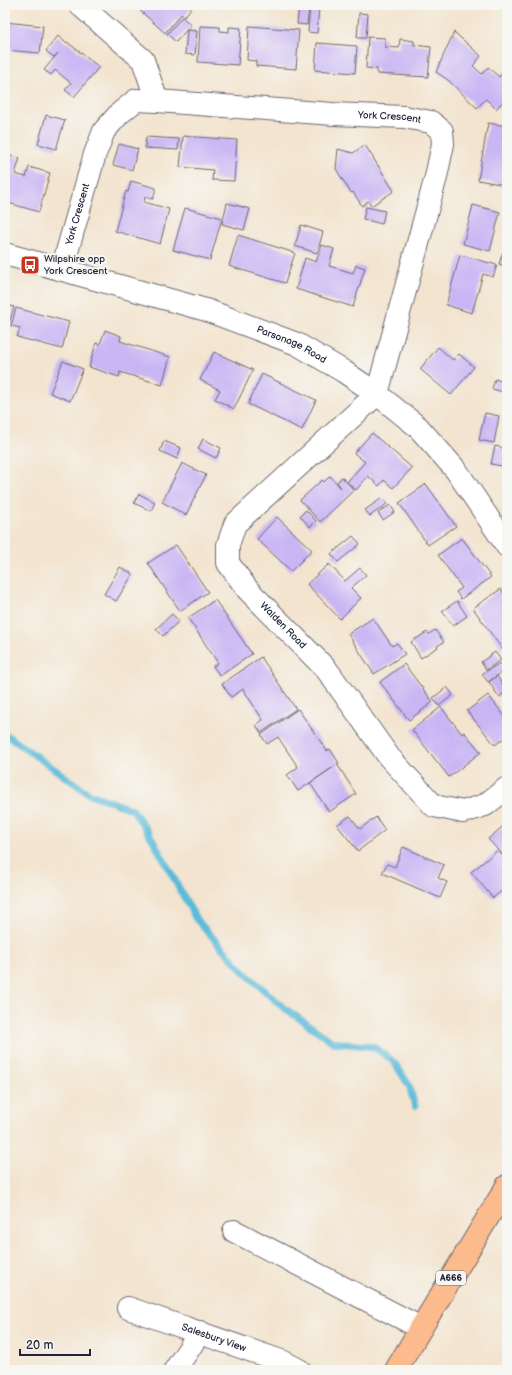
<svg xmlns="http://www.w3.org/2000/svg" width="512" height="1375" viewBox="0 0 512 1375" font-family="'Balsamiq Sans',sans-serif">
<style>
.lines{fill:none;stroke-linecap:round;stroke-linejoin:round}
.stream{stroke:#5bbbd9;stroke-width:7}
.building{fill:#c9b5f4}
.minor-casing{stroke:#6b666f;stroke-width:24}
.highway-casing{stroke:#6b666f;stroke-width:24}
.minor{stroke:#fff;stroke-width:22}
.highway{stroke:#fbbb8d;stroke-width:22}
.labels{text-anchor:middle;dominant-baseline:central;stroke-width:4;stroke-linejoin:round;paint-order:stroke}
.shield{fill:#f6f6f2;stroke:#626272;stroke-width:1}
.shield-label{font-size:9px;font-weight:bold;fill:#22223b}
.street-label{font-size:10px;fill:#22223b;stroke:#f6f6f2}
.poi-label{font-size:10px;fill:#22223b;stroke:#f6f6f2;text-anchor:start}
</style>
<rect width="100%" height="100%" fill="#f6f6f2"/>
<filter id="ink" filterUnits="userSpaceOnUse"><feTurbulence type="fractalNoise" baseFrequency=".025" numOctaves="2"/><feDisplacementMap in="SourceGraphic" scale="8" xChannelSelector="R" yChannelSelector="G"/><feConvolveMatrix kernelMatrix="1 2 1 2 8 2 1 2 1" color-interpolation-filters="sRGB"/></filter>
<filter id="wash" filterUnits="userSpaceOnUse"><feTurbulence type="fractalNoise" baseFrequency=".012" numOctaves="4" result="noise"/><feDisplacementMap in="SourceGraphic" scale="16" xChannelSelector="R" yChannelSelector="G"/><feGaussianBlur stdDeviation="0.9" result="paint"/><feColorMatrix in="noise" values="0 0 0 0 0 0 0 0 0 0 0 0 0 0 0 0 0 1.4 0 .05"/><feComposite in="paint" operator="in"/></filter>
<g filter="url(#wash)">
<rect width="100%" height="100%" fill="#f3e4cf"/>
<g class="lines">
<polyline class="stream" points="5,734 88,793 133,810 153,840 196,919 245,973 283,1007 333,1042 374,1047 394,1062 409,1085 415,1106"/>
</g>
<g id="blocks">
<g class="building">
<polygon points="136,5 189,5 192,7 184,17 181,14 165,33 135,6"/>
<polygon points="299,5 309,5 307,25 297,24"/>
<polygon points="310,6 319,7 317,33 308,32"/>
<polygon points="359,13 368,14 366,38 357,38"/>
<polygon points="182,17 191,25 176,42 167,34"/>
<polygon points="5,22 43,26 40,53 5,50"/>
<polygon points="200,26 220,27 220,31 229,32 229,27 241,28 238,65 198,62"/>
<polygon points="249,26 299,30 296,69 256,66 256,61 247,60"/>
<polygon points="187,30 197,31 195,55 185,54"/>
<polygon points="454,32 481,56 473,66 482,74 488,67 499,77 507,68 507,97 496,109 486,99 477,108 448,80 436,72"/>
<polygon points="58,36 66,43 67,42 99,67 74,97 65,90 71,83 55,70 51,75 44,70 58,53 54,57 46,51"/>
<polygon points="368,37 385,38 385,47 399,48 400,39 414,41 414,45 431,47 428,77 377,74 377,69 366,68"/>
<polygon points="317,43 357,46 355,73 315,70"/>
<polygon points="46,115 65,120 56,149 38,144"/>
<polygon points="488,123 507,126 507,174 505,185 478,180"/>
<polygon points="183,136 237,140 234,181 212,180 213,170 180,167"/>
<polygon points="146,137 179,139 178,150 145,148"/>
<polygon points="119,144 138,149 132,170 113,165"/>
<polygon points="365,145 394,191 371,206 368,201 362,206 353,192 351,193 336,169 338,149 353,153"/>
<polygon points="11,156 20,158 15,174 26,177 29,167 50,173 39,212 5,202 5,175"/>
<polygon points="131,181 156,188 153,199 145,197 144,202 169,209 160,244 115,231 126,191 128,192"/>
<polygon points="227,203 250,209 244,230 222,224"/>
<polygon points="473,205 500,212 490,251 463,244"/>
<polygon points="366,207 385,211 382,224 363,219"/>
<polygon points="185,208 222,218 210,260 173,250"/>
<polygon points="301,225 323,232 317,253 295,246"/>
<polygon points="238,235 295,253 285,283 229,266"/>
<polygon points="322,245 334,249 329,266 353,273 356,265 365,268 353,307 296,289 305,258 316,262"/>
<polygon points="503,252 507,253 507,267 499,264"/>
<polygon points="460,255 497,265 493,277 483,274 472,313 446,305"/>
<polygon points="5,305 14,307 5,336"/>
<polygon points="16,308 69,322 62,349 17,337 20,328 11,326"/>
<polygon points="105,330 121,336 120,341 170,357 162,385 120,372 119,377 89,367 96,343 100,344"/>
<polygon points="438,347 453,360 459,354 474,367 451,395 420,369"/>
<polygon points="214,352 253,370 234,409 215,399 220,390 200,380"/>
<polygon points="63,361 83,369 70,401 50,393"/>
<polygon points="262,374 316,400 302,430 248,404"/>
<polygon points="495,379 507,383 507,393 492,389"/>
<polygon points="485,413 499,416 494,443 479,440"/>
<polygon points="372,433 412,468 393,488 384,480 379,486 368,476 356,490 347,482 365,462 354,453"/>
<polygon points="203,439 221,448 216,458 198,449"/>
<polygon points="164,441 181,448 177,459 160,451"/>
<polygon points="495,446 507,449 507,467 491,464"/>
<polygon points="182,463 206,475 186,515 162,502"/>
<polygon points="330,476 341,488 337,482 342,477 354,490 320,522 300,500 322,480 324,482"/>
<polygon points="426,484 456,526 428,545 399,503"/>
<polygon points="139,494 155,502 151,511 134,503"/>
<polygon points="382,498 387,504 370,516 365,510"/>
<polygon points="390,505 395,512 383,520 378,513"/>
<polygon points="306,510 316,521 310,527 300,516"/>
<polygon points="277,517 312,550 291,571 257,539"/>
<polygon points="353,536 360,544 338,562 331,554"/>
<polygon points="462,538 491,577 461,599 456,592 462,588 438,555"/>
<polygon points="176,545 208,592 180,611 148,563"/>
<polygon points="329,564 345,581 360,568 366,575 351,588 361,598 340,619 307,584"/>
<polygon points="120,567 133,574 116,601 104,594"/>
<polygon points="501,589 507,598 507,645 502,649 473,608"/>
<polygon points="215,600 252,654 220,676 213,666 218,663 188,618"/>
<polygon points="457,601 467,616 453,626 442,611"/>
<polygon points="172,614 179,621 163,636 156,629"/>
<polygon points="373,618 392,646 397,643 405,654 374,674 348,634"/>
<polygon points="435,630 444,642 437,646 438,647 421,658 411,642 427,632 429,634"/>
<polygon points="495,652 501,660 486,670 481,662"/>
<polygon points="261,657 296,709 261,733 256,725 263,720 243,689 231,697 222,684"/>
<polygon points="500,663 505,670 488,682 482,674"/>
<polygon points="404,664 433,702 409,720 380,682"/>
<polygon points="497,676 507,691 499,697 489,682"/>
<polygon points="447,687 453,695 439,706 433,698"/>
<polygon points="488,695 507,719 507,736 495,745 467,711"/>
<polygon points="441,707 462,734 464,732 481,752 449,777 412,730"/>
<polygon points="298,709 327,751 330,749 339,763 337,764 356,794 329,812 310,783 335,766 298,791 287,775 298,767 278,737 267,744 261,735"/>
<polygon points="350,816 360,829 376,817 385,830 358,851 337,825"/>
<polygon points="507,823 507,860 499,851 507,861 507,886 493,898 471,872 498,850 488,839"/>
<polygon points="403,847 444,865 438,878 447,882 440,898 382,873 387,864 395,867"/>
</g>
</g>
</g>
<g filter="url(#ink)">
<use href="#blocks" fill-opacity="0" stroke="#6b666f" stroke-width="1"/>
<g class="lines">
<defs>
<g id="minor">
<path id="s1" d="M157,101L333,114L404,117L431,122L442,131L443,144L436,177L377,394L235,524L228,545V563L248,590L327,670L389,757L434,806L463,812L485,805L507,788"/>
<path id="s2" d="M5,254L206,310L297,344L343,371L377,394L418,427L456,470L507,546"/>
<path id="s3" d="M62,269L95,154L104,131L119,114L136,100L157,101L143,60L80,5"/>
<polyline points="234,1231 421,1328"/>
<path id="s4" d="M128,1308L284,1362L299,1370"/>
<polyline points="175,1370 200,1332"/>
</g>
<polyline id="highway" points="396,1370 421,1328 507,1186"/>
</defs>
<use href="#minor" class="minor-casing"/>
<use href="#highway" class="highway-casing"/>
<use href="#minor" class="minor"/>
<use href="#highway" class="highway"/>
</g>
</g>
<defs>
<symbol id="bus-square" viewBox="-11 -11 22 22"><rect x="-9" y="-9" width="18" height="18" rx="4" fill="#c8321e" stroke="#f6f6f2"/><path d="M-5-6H5V4H4V6H2V4H-2V6H-4V4H-5ZM-3.5-4V0h7V-4ZM-3.5 1.2v1.5H-2V1.2ZM2 1.2v1.5H3.5V1.2Z" fill="#fff"/></symbol>
</defs>
<g fill-rule="evenodd">
<use href="#bus-square" x="19" y="254" width="22" height="22"/>
</g>
<g class="labels">
<rect class="shield" x="436" y="1271" width="30" height="14" rx="3"/>
<g class="shield-label">
<text x="451" y="1278">A666</text>
</g>
<g class="street-label">
<text stroke="none"><textPath href="#s1" startOffset="233">York Crescent</textPath></text>
<text stroke="none"><textPath href="#s3" startOffset="57">York Crescent</textPath></text>
<text stroke="none"><textPath href="#s2" startOffset="301">Parsonage Road</textPath></text>
<text stroke="none"><textPath href="#s1" startOffset="877">Walden Road</textPath></text>
<text stroke="none"><textPath href="#s4" startOffset="91">Salesbury View</textPath></text>
</g>
<g class="poi-label">
<text x="44" y="259">Wilpshire opp<tspan x="44" dy="12">York Crescent</tspan></text>
</g>
</g>
<rect width="512" height="1375" fill="none" stroke="#f6f6f2" stroke-width="20"/>
<path d="M20 1349v6h70v-6" fill="none" stroke="#22223b" stroke-width="2"/>
<text x="26" y="1349" font-size="12" fill="#22223b" stroke="#f6f6f2" stroke-width="3" paint-order="stroke">20 m</text>
</svg>
